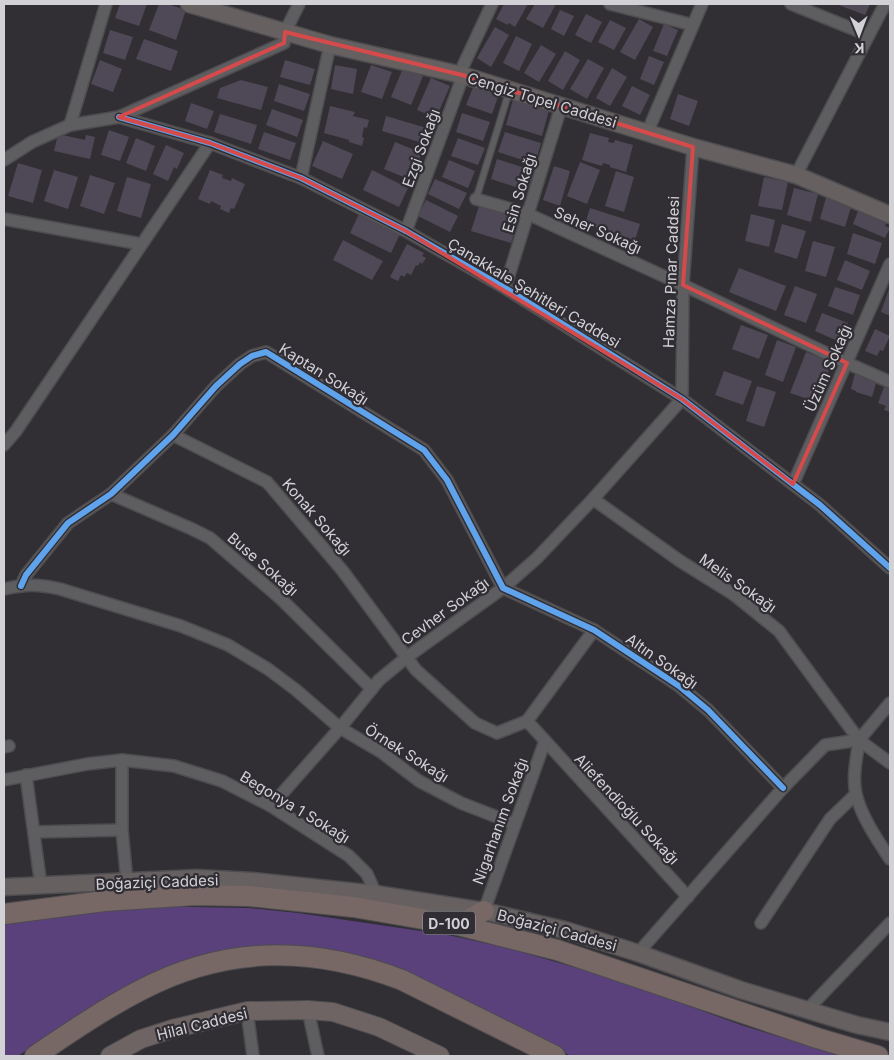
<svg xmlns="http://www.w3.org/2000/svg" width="894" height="1060" viewBox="0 0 894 1060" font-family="Inter,sans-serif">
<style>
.forest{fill:#5b417c}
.building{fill:#4f4856}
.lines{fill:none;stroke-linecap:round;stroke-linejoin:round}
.lane-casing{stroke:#4d4c4f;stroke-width:8}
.street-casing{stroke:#4d4c4f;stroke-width:14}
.secondary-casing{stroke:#4d4c4f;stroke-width:19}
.primary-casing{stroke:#4d4c4f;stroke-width:20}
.highway-casing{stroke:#4d4c4f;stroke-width:22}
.lane{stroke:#5e5d5f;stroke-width:5.5}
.street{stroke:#5e5d5f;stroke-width:11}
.secondary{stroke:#666061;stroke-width:16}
.primary{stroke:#6e6463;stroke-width:18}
.highway{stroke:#786865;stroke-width:20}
.cycleway-casing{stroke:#302e34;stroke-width:9}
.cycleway{stroke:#60a3ed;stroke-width:6}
.marked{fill:none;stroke:#d54a4b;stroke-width:4;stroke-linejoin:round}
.labels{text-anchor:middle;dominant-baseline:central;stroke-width:4.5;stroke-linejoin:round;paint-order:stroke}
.shield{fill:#302e34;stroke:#a1a0a5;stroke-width:1}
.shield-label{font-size:14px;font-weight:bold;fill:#d2d1d5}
.street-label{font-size:15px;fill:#d2d1d5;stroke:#302e34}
</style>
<rect width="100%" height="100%" fill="#312f33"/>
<polygon class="forest" points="132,906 248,908 298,913 448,935 507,948 615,979 741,1025 841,1056 571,1056 419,978 364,957 315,948 184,963 154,972 111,994 18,1056 4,1056 4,923"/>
<g class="building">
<polygon points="120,4 147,4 139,26 115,18"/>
<polygon points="159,4 168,4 186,10 176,40 149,30"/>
<polygon points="504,4 528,4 515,27 509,23 508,25 496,19"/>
<polygon points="535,4 556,4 543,28 526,19"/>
<polygon points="836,4 870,4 865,15"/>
<polygon points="560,10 574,16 564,36 551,29"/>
<polygon points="586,14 602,22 591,43 575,35"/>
<polygon points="639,19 653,27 635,60 620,52"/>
<polygon points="610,20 626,28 614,50 598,42"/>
<polygon points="664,24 678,30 667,56 653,51"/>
<polygon points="495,27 509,35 491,67 477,58"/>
<polygon points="110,30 133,37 125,60 103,53"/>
<polygon points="516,36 532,44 519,71 503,63"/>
<polygon points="144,39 178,51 171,71 136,59"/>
<polygon points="541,45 556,54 539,82 524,73"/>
<polygon points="565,51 580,60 563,90 548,81"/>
<polygon points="649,56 664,62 654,85 640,79"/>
<polygon points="588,59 604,68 587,99 570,89"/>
<polygon points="100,60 122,69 113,92 91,84"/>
<polygon points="285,60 315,69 310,85 280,77"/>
<polygon points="335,65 357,69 353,94 331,89"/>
<polygon points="371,65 392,72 382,99 361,92"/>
<polygon points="403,68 423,76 411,105 391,97"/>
<polygon points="612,68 627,77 610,106 596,98"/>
<polygon points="431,78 450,86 436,118 417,110"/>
<polygon points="241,80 268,87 261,110 217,98 220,88"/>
<polygon points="279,84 310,94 304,111 274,101"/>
<polygon points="474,85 499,94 492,114 466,105"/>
<polygon points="632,86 650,95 640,115 622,106"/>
<polygon points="678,94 698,101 689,126 670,119"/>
<polygon points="513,100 549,110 542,136 506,125"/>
<polygon points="191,103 214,111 207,129 185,121"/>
<polygon points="330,106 355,112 353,116 369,120 367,128 364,127 362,137 364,138 362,146 349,142 349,140 324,133"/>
<polygon points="272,109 303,120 297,137 266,125"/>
<polygon points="462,113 490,122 483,141 456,132"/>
<polygon points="220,114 257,125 251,144 214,132"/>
<polygon points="386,116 430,129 426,144 382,131"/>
<polygon points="109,130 129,137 120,161 101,155"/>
<polygon points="264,132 296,143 290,160 258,149"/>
<polygon points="505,132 541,143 535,164 498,152"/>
<polygon points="590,133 609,138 608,142 614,143 615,140 633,145 626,172 610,167 610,165 603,163 602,166 582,160"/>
<polygon points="58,134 85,140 86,135 95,137 90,159 54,151"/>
<polygon points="136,138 155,146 146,171 126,163"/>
<polygon points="458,138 485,148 478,165 451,156"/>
<polygon points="323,141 353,154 342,179 312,166"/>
<polygon points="395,142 422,153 411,180 384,169"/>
<polygon points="166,145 184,153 177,169 174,167 168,181 153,174"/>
<polygon points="497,159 534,171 528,191 491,179"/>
<polygon points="449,160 475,171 468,188 442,177"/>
<polygon points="580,162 600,170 587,204 567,196"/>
<polygon points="18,163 42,170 33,203 8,196"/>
<polygon points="554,166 570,171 560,206 543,200"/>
<polygon points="54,170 78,177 68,209 44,201"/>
<polygon points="210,170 223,175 222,178 231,181 232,178 245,184 234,209 231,208 229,213 220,209 221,206 211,201 210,204 198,199"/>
<polygon points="372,170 408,188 399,207 363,190"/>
<polygon points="616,171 634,177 624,212 605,206"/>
<polygon points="90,175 115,183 104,214 80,206"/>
<polygon points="127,177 151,184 141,218 117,211"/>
<polygon points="764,177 788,182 782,210 758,206"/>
<polygon points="435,179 467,193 459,209 428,194"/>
<polygon points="794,188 818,194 811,222 787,215"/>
<polygon points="827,194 843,199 842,205 851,207 845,227 820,219"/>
<polygon points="426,200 458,216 450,232 418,216"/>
<polygon points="480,203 520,215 511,243 471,231"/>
<polygon points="860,206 889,218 885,226 890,228 885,238 853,224"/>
<polygon points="590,208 640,224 635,240 585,224"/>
<polygon points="359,214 400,234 391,253 350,233"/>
<polygon points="751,214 775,220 769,247 745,241"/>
<polygon points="782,224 806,231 797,259 774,252"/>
<polygon points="853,233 882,243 875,264 847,254"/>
<polygon points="343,240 383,261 372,280 333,260"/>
<polygon points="813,241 835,247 826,277 805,271"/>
<polygon points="407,244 424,253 422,256 426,258 422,264 420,262 418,266 416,265 411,275 407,273 404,277 401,275 398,281 390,277"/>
<polygon points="845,260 870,271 862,290 837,280"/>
<polygon points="739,268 786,286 776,311 729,292"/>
<polygon points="795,286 817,294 806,323 784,315"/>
<polygon points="890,286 890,316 881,312"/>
<polygon points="835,287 860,295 853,315 828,306"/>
<polygon points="822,313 848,323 840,342 815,331"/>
<polygon points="741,325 768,335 759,359 732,349"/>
<polygon points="875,329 890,336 883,351 880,350 877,356 865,351"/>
<polygon points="777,340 796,347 783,382 765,375"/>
<polygon points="806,352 832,362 817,402 790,393"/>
<polygon points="724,371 752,381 743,405 715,395"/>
<polygon points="855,373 877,380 872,397 856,392 856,391 851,389"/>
<polygon points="757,386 776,392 764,427 746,421"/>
<polygon points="884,387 890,389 890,412 884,410 886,406 878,403"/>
</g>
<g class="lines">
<defs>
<polyline id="lane" points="476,199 509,92"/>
<g id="street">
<polyline points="610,4 693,25"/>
<polyline points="791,4 868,35"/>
<polyline points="119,117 210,143 301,178 406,231 505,288 682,399 820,505 890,568"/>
<polyline points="70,125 106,4"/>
<polyline points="647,133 702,4"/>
<polyline points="4,160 32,142 70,125 119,117 284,43 285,32 299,4"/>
<polyline points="796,175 885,4"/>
<polyline points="301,178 330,45"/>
<polyline points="476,199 528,214 683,285 847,363 890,382"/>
<polyline points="4,219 141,244"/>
<polyline points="406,231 460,84 463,66 492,4"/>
<polyline points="505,288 561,107"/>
<polyline points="682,399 683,285 693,147"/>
<polyline points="173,435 267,482 342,570 416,670 475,723 497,733 527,721"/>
<polyline points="4,445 16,431 210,143"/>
<polyline points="793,484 890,264"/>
<polyline points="111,494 192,529 210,538 281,599 372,689"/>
<polyline points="593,499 680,561 733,594 779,631 859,740 890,763"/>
<polyline points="21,586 26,575 68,523 111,494 173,435 216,386 240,364 252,356 266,352 424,450 447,480 503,588 594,630 679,686 708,710 783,788"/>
<path d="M4,589C25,584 39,584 60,589L181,626L228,645L268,669L296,690L340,728L381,752L419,781L461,803L515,824"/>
<polyline points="527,721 688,897"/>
<polyline points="527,721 594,630"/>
<path d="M859,740C857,757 852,776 856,794C861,816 878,841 890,859"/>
<polyline points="859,740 890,703"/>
<polyline points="4,747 9,746"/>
<polyline points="122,760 122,830 127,882"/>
<polyline points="26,775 41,886"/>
<polyline points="4,780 87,764 122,760 174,766 222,781 271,806 349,856 367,874 376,894"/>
<polyline points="271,806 340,728 379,680 407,657 503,588 537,558 593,499 682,399"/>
<polyline points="34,832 122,830"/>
<polyline points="484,911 545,741"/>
<polyline points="761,923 830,819 856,794"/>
<polyline points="638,953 783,788 825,745 859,740"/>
<polyline points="308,1010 318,1056"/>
<polyline points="807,1010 890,923"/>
<polyline points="247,1011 253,1056"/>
</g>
<g id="secondary">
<polyline points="189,4 330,45 462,75 693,147 796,175 890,215"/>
<polyline points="4,887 197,878 253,881 376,894 484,911 565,930 638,953 741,990 857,1025 890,1032"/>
</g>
<polyline id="primary" points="110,1056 141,1039 172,1029 218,1018 247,1011 308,1010 333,1012 379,1027 440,1056"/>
<g id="highway">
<polyline points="4,914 104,901 196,895 249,896 353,907 458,925 557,950 817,1038 878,1056"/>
<polyline points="458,925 484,911"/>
<path d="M35,1056C69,1033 104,1009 141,990C227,945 313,946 402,980L555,1056"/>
</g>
</defs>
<use href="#lane" class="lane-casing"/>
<use href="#street" class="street-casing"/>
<use href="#secondary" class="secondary-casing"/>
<use href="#primary" class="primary-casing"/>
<use href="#highway" class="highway-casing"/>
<use href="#lane" class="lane"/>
<use href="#street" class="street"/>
<use href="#secondary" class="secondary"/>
<use href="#primary" class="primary"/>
<use href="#highway" class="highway"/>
<defs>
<g id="cycleway">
<polyline points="119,117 210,143 301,178 406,231 505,288 682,399 820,505 890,568"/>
<polyline points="21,586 26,575 68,523 111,494 173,435 216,386 240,364 252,356 266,352 424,450 447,480 503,588 594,630 679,686 708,710 783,788"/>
</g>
</defs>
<use href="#cycleway" class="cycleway-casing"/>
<use href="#cycleway" class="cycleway"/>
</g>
<path class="marked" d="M285,32L462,75L693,147L683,285L847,363L793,484L682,399L406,231L301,178L210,143L119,117L284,43Z"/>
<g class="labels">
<rect class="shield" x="423" y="911.5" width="52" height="23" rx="4"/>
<g class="shield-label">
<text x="449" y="923">D-100</text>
</g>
<g class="street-label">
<text transform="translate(542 100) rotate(17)">Cengiz Topel Caddesi</text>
<text transform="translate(421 148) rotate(-70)">Ezgi Sokağı</text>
<text transform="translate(519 193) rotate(-73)">Esin Sokağı</text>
<text transform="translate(598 230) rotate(24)">Seher Sokağı</text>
<text transform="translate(671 272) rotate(-88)">Hamza Pınar Caddesi</text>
<text transform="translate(534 293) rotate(31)">Çanakkale Şehitleri Caddesi</text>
<text transform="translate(828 368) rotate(-66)">Üzüm Sokağı</text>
<text transform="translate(324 374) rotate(32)">Kaptan Sokağı</text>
<text transform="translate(317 517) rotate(49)">Konak Sokağı</text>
<text transform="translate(263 564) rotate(41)">Buse Sokağı</text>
<text transform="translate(738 583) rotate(35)">Melis Sokağı</text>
<text transform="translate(445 611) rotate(-36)">Cevher Sokağı</text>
<text transform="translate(662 661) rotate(35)">Altın Sokağı</text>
<text transform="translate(407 753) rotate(32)">Örnek Sokağı</text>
<text transform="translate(295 807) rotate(31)">Begonya 1 Sokağı</text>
<text transform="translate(627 809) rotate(47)">Aliefendioğlu Sokağı</text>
<text transform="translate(500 821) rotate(-70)">Nigarhanım Sokağı</text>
<text transform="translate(157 882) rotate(-2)">Boğaziçi Caddesi</text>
<text transform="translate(557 930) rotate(15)">Boğaziçi Caddesi</text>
<text transform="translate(202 1024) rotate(-14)">Hilal Caddesi</text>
</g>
</g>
<rect width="894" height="1060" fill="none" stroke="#d2d1d5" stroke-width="10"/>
<g transform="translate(859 35) rotate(179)" stroke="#302e34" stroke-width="4" paint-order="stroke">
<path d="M0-4L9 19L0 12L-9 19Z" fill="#d2d1d5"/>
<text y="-8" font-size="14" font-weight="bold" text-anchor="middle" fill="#d2d1d5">K</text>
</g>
</svg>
